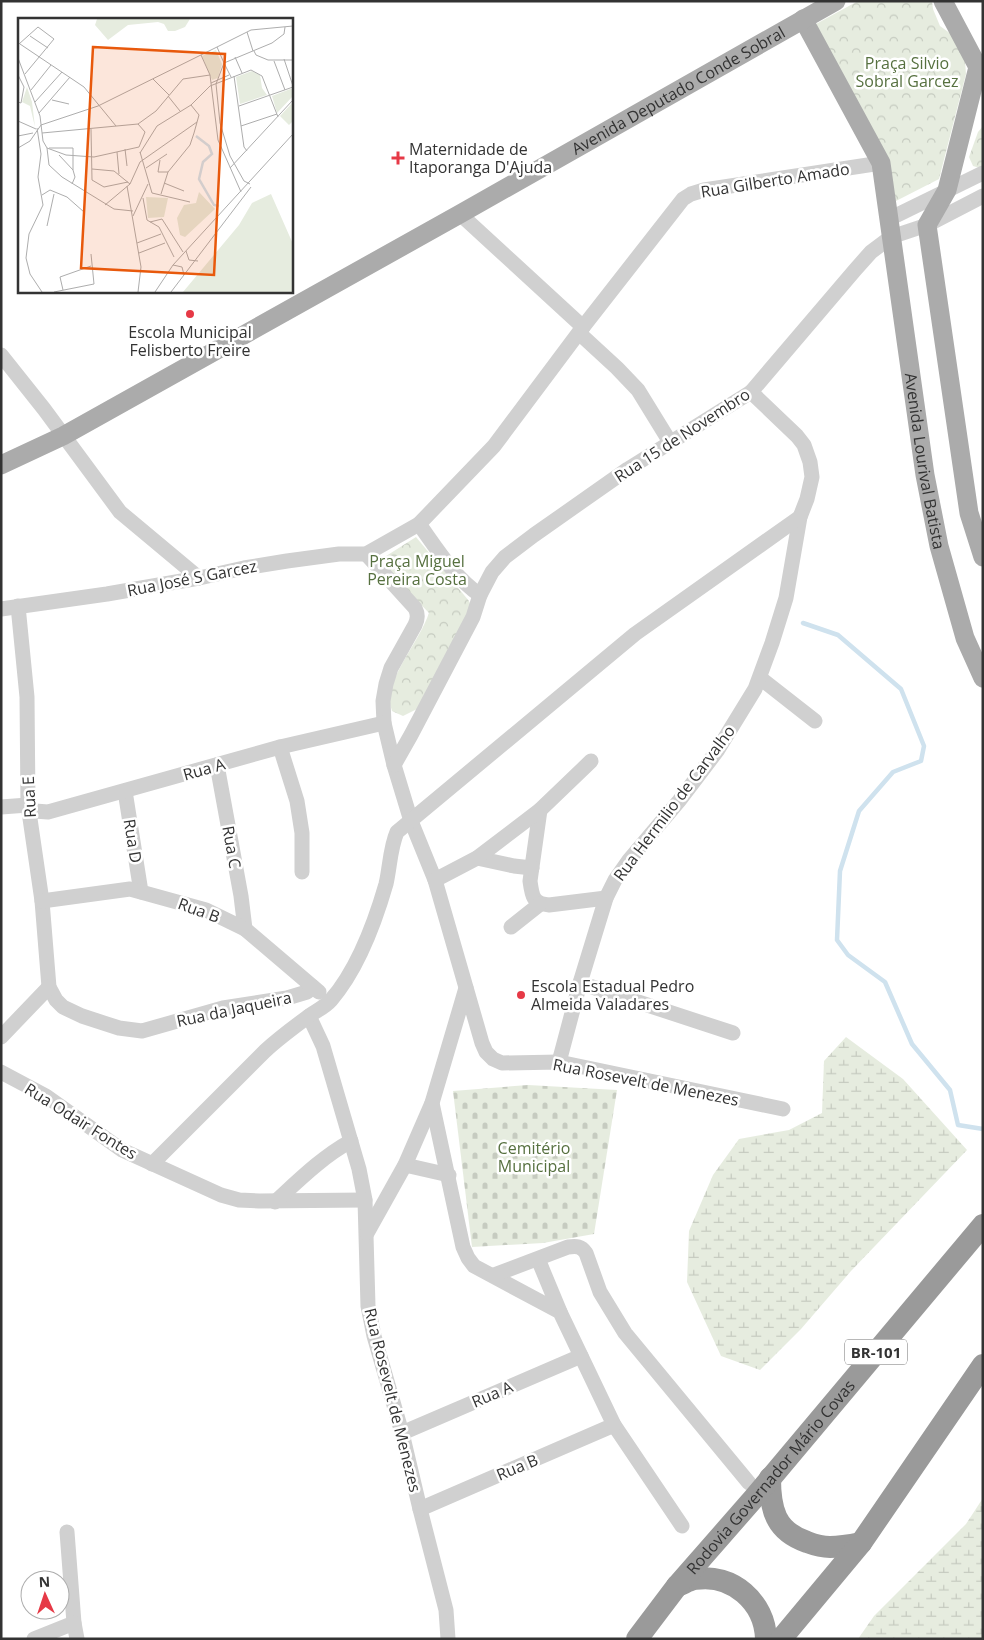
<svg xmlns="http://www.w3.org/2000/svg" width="984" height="1640" viewBox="0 0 984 1640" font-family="'Open Sans',sans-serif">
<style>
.wetland{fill:url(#wetland-marsh)}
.cemetery{fill:url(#cemetery-stones)}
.park{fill:url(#park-crowns)}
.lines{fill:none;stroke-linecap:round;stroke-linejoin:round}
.stream{stroke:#cfe2ee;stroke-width:4.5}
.minor{stroke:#d0d0d0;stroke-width:15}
.major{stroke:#ababab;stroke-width:19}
.highway{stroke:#9a9a9a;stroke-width:22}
.poi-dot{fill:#e63946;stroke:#fff;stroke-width:2}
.labels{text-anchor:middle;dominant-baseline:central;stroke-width:5;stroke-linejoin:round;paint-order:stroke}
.shield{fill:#fff;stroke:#707070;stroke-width:1}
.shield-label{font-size:15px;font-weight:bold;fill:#333}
.park-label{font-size:16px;fill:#56703f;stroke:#fff}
.street-label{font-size:16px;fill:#333;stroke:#fff}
.poi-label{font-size:16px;fill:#333;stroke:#fff;text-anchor:start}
.inset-river{fill:none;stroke:#cfe2ee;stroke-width:2.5}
.inset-road{fill:none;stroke:#adadad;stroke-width:1}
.view{fill:#e8590c;fill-opacity:0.15;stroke:#e8590c;stroke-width:2.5}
.inset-edge{fill:none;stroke:#333;stroke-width:2.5}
</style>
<defs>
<pattern id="wetland-marsh" width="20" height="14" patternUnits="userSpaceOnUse" patternTransform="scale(1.25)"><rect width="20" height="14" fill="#e6ecdf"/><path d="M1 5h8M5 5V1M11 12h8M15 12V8" fill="none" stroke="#c6cbc0"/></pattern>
<pattern id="cemetery-stones" width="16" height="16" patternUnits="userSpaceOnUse" patternTransform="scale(1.25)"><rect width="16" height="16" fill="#e6ecdf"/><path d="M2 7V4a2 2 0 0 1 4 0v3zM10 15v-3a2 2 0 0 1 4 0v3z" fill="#c6cbc0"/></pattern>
<pattern id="park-crowns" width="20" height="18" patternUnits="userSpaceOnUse" patternTransform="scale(1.25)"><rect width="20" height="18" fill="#e6ecdf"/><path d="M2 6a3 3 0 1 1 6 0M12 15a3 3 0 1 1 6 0" fill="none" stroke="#c6cbc0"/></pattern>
</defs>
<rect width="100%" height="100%" fill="#fff"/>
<g class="wetland">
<polygon points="846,1037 903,1079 967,1150 851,1271 801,1329 760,1370 721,1356 687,1282 689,1231 713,1175 739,1139 789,1130 822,1113 824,1061"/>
<polygon points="983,1498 983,1639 858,1639 874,1616 966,1524"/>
</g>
<polygon class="cemetery" points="528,1085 617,1090 594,1234 543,1243 472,1247 453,1091"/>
<g class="park">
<polygon points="858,1 932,1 933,9 940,26 951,34 965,61 966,74 939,179 896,201 891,194 816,24"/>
<polygon points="983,126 983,169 973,166 969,157 978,132"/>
<path d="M416,537L469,601L472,609L417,709L403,716L392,711C391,707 389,703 390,699C391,672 420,640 429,613L382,564L383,558Z"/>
</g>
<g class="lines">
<polyline class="stream" points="803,623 838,635 901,689 924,746 921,761 893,772 859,811 840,871 837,940 848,955 885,982 912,1044 950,1090 958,1125 983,1129"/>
<g class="minor">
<polyline points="460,214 583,327"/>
<polyline points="889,219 983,173"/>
<polyline points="579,333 617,368 638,390 670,442"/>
<polyline points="1,355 44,409 120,512 199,578"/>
<path d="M419,524C437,549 454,577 480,595"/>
<path d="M366,554L415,608C418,614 418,618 415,625L391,668L386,684L383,701L384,723L394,765L411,821L435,880L482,1043L486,1052L493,1059L502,1063L559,1062L783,1109"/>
<polyline points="18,606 27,697 28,805 42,901 49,987 56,1000 63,1007 82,1016 119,1028 142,1031 223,1008 287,998 307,992 313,987"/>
<polyline points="1,609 107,594 199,578 244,568 287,561 339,554 366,554 419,524 494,446 583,327 683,199 691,194 704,190 881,163"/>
<polyline points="760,678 815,721"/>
<polyline points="280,747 297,801 302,833 302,872"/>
<polyline points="217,765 241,896 245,929"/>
<polyline points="394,765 411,735 473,617 480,595 492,572 505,557 534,535 628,469 751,392 855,270 871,252 891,237 927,225 983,196"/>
<polyline points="125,791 141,892"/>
<polyline points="1,807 28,805 35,811 48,812 280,747 384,723"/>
<path d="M540,810L530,881C532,896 533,904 549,905L606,898"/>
<polyline points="477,858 514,866 532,868"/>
<polyline points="435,880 477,858 540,810 591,761"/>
<polyline points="42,901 130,889 206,910 245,929 319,992"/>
<polyline points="511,927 540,904"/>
<polyline points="580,983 733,1033"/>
<polyline points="309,1016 323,1046 359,1169 365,1200 368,1306 374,1336 402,1433 420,1509 446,1610 448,1639"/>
<polyline points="1,1037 49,987"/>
<polyline points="559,1062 580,983 606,898 615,880 629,860 679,801 717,751 755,689 772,643 786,598 800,517 807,499 812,477 810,462 804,445 797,436 751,392"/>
<polyline points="1,1072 46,1096 122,1150 221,1195 239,1200 259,1201 365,1200"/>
<polyline points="432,1103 463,1247 468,1258 474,1266 560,1312 614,1425 682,1526"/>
<path d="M152,1164L265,1051C279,1038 294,1027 309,1016C316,1011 325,1007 331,1000C357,970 375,922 386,884C390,867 390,848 397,832L635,634L800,517"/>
<polyline points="405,1165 449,1175"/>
<path d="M275,1202C299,1180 322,1157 351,1141"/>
<polyline points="367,1233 405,1165 432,1103 466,988"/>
<polyline points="538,1259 560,1312"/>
<path d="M494,1275L568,1247C577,1246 581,1246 586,1253L600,1292L625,1333L749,1483"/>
<polyline points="402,1433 581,1356"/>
<polyline points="420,1509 614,1425"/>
<polyline points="67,1532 74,1623 77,1639"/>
<polyline points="34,1639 74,1623"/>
</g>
<g class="major">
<polyline points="943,1 978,67 947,190 927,225 969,513 983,557"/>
<path id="s1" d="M803,19L881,163L925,475L939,546L965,638L983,678"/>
<path id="s2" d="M1,465L63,436L460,214L836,1"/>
</g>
<g class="highway">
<path d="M770,1478C770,1509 775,1531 807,1542C815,1545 822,1547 830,1547C840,1547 851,1545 861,1543"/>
<path d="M677,1586C683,1584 689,1580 695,1579C732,1573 765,1602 766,1639"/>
<path id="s3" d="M637,1639L677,1586L754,1498L983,1225"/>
<polyline points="781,1639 861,1543 983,1365"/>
</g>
</g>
<g class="poi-dot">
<path d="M395.5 150.5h5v5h5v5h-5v5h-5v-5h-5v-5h5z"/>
<circle cx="190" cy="314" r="5"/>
<circle cx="521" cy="995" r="5"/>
</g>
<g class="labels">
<rect class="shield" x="845" y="1339.5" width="62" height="25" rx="4"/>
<g class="shield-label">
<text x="876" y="1352">BR-101</text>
</g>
<g class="park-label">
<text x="907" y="63">Praça Silvio<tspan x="907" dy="18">Sobral Garcez</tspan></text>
<text x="417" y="561">Praça Miguel<tspan x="417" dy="18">Pereira Costa</tspan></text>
<text x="534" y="1148">Cemitério<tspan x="534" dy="18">Municipal</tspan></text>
</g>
<g class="street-label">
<text stroke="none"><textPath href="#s2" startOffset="774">Avenida Deputado Conde Sobral</textPath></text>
<text transform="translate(775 180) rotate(-9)">Rua Gilberto Amado</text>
<text transform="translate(682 435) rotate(-33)">Rua 15 de Novembro</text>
<text stroke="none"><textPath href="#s1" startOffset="465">Avenida Lourival Batista</textPath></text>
<text transform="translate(192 578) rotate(-11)">Rua José S Garcez</text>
<text transform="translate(204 769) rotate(-16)">Rua A</text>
<text transform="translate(29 797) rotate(-93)">Rua E</text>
<text transform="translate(674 803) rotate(-53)">Rua Hermilio de Carvalho</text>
<text transform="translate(133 841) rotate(81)">Rua D</text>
<text transform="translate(232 847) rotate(80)">Rua C</text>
<text transform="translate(199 910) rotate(20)">Rua B</text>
<text transform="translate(234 1009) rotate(-12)">Rua da Jaqueira</text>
<text transform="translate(646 1082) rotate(11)">Rua Rosevelt de Menezes</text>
<text transform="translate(81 1121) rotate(32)">Rua Odair Fontes</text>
<text transform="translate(492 1394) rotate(-23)">Rua A</text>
<text transform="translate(393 1400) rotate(76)">Rua Rosevelt de Menezes</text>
<text transform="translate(517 1467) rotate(-23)">Rua B</text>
<text stroke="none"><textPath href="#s3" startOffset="210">Rodovia Governador Mário Covas</textPath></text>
</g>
<g class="poi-label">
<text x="409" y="149">Maternidade de<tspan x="409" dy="18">Itaporanga D'Ajuda</tspan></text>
<text x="190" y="332" text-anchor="middle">Escola Municipal<tspan x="190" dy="18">Felisberto Freire</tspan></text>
<text x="531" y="986">Escola Estadual Pedro<tspan x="531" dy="18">Almeida Valadares</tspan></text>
</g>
</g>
<g transform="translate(18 18)">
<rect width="275" height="275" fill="#fff"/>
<path d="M79,1H172L167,9L157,13H150L146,6L140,4L110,7L90,22L77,7ZM181,174L197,191L167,219L162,217L159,200L166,187L178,185ZM253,176L275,226V274H165L221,207L234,185Z" fill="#e6ecdf"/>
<path d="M128,179L150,180L146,199L130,200Z" fill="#e6ecdf"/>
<path d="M198,32L204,46L200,60L194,62L184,38ZM234,53L242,57L244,70L249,77L222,86L218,59ZM9,69L14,84L17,109L12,88L4,84ZM275,70V78L259,95L254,78ZM275,84V103L271,107L262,98Z" fill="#e6ecdf"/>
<path class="inset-river" d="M178,118L191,128L194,136L185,144L181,161L196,187L201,188"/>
<path class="inset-road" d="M229,14L235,33M12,18L30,30M1,26L20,9L36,21L7,56M2,26L66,69L98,108M199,29L233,12L275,8M236,33L238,37L250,42H275M183,37L192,57L200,122L223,174M217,39L224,55M0,40L22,98L25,123L29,130L48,137L76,139L121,129M266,41L275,68M256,43L267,72M0,57L6,69L3,85L0,84M216,58L226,129L229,133M213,59L206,45L254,25L266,16L267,9M135,61L151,77M193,65L211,57M13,72L33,47M150,78L162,93M34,82L51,86M17,84L44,54M221,88L275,69M21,95L52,59M0,103L18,111M120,106L127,114L121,129M223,108L259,96M19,110L23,136L20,159L25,187L11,216L8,240L12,256L24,274M73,111L74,162M24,115L120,106L138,93L165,61L192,57M0,118L15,115M0,130L12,123L23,107L80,88L199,29L206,45L198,66L202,105L212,138L226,163L232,166M29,130L31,147L44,159L96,191L115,193M31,130H55V152M107,131L109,148M99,134L101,156M122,134L134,175L172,184M122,135L139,108L173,87L192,68L233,52L244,58L260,99M41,137L55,152L57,159L54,166M142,142L140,154H150M128,150L149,136M212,150L275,82M74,151L96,153L112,166M74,162L86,169L110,164M146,165L166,173M109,168L123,249L120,274M143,176L150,154L172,127L176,115L181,97L173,87M24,177L32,172L49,179L66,194M125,180L129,202L141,209L156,239M87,187L112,166L122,144L179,104M115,198L130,166M132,204L144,201L165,234M29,208L36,176M119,225L143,216M168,233L171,242L180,243M121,235L147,225M155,247L164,249L166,257M45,272L42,259L73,248M36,274L76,266L73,236M137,274L155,247L275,116M153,274L233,169"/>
<path class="view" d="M75,29L207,36L196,257L63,250Z"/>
<rect width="275" height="275" class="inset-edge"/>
</g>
<rect width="984" height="1640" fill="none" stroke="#333333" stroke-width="5"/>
<g transform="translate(45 1595) rotate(357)"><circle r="24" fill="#ffffff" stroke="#adadad"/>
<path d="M0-4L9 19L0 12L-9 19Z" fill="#e63946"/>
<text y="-8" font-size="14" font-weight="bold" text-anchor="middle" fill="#333333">N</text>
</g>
</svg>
